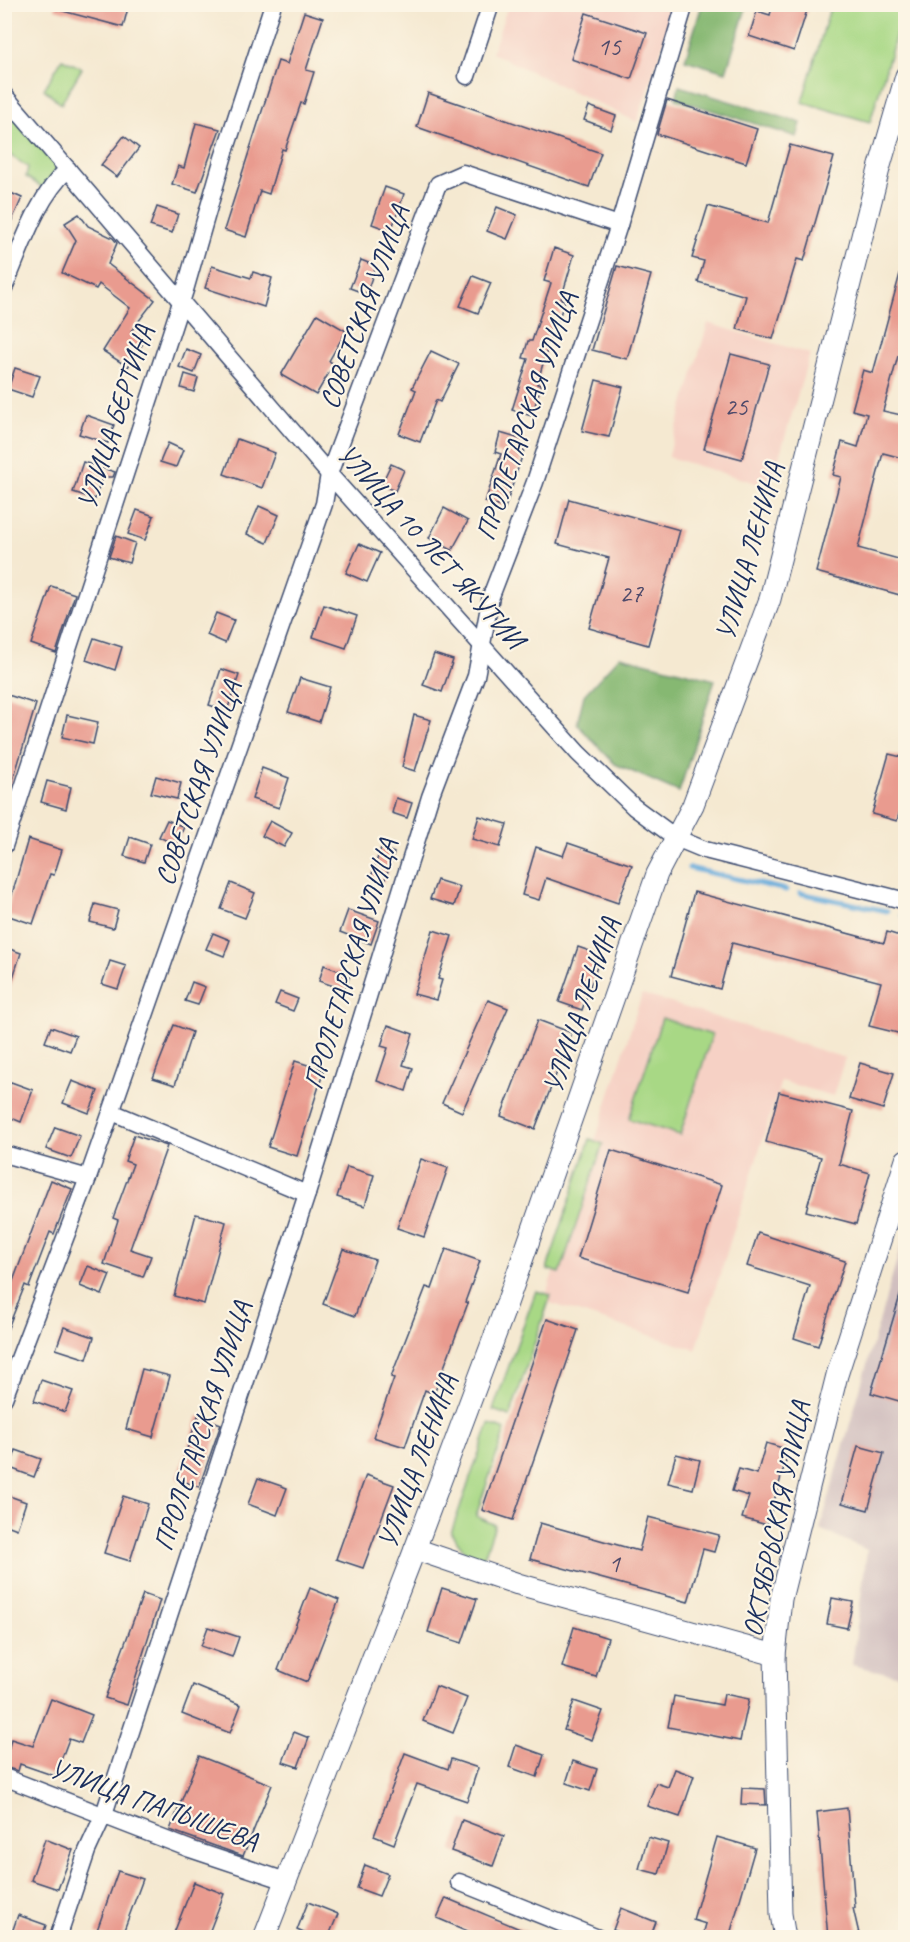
<svg xmlns="http://www.w3.org/2000/svg" width="910" height="1942" viewBox="0 0 910 1942" font-family="Caveat,sans-serif">
<style>
.built{fill:#f6d1c5}
.industrial{fill:#d1bfbf}
.green{fill:#a8d885;stroke:#628472;stroke-width:1.5}
.forest{fill:#86b872;stroke:#507468;stroke-width:1.5}
.lines{fill:none;stroke-linecap:round;stroke-linejoin:round}
.stream{stroke:#66abdb;stroke-width:5}
.building{fill:#e99b8f}
.minor-casing{stroke:#3c4b6f;stroke-width:19}
.major-casing{stroke:#3c4b6f;stroke-width:23}
.minor{stroke:#fff;stroke-width:16}
.major{stroke:#fff;stroke-width:21}
.labels{text-anchor:middle;dominant-baseline:central;stroke-width:4.5;stroke-linejoin:round;paint-order:stroke}
.number-label{font-size:26px;fill:#4e4a6a}
.street-label{font-size:28px;fill:#1b2f5e;stroke:#fcf5e5}
</style>
<rect width="100%" height="100%" fill="#fcf5e5"/>
<filter id="ink" filterUnits="userSpaceOnUse"><feTurbulence type="fractalNoise" baseFrequency=".0167" numOctaves="2"/><feDisplacementMap in="SourceGraphic" scale="12" xChannelSelector="R" yChannelSelector="G"/><feConvolveMatrix kernelMatrix="1 2 1 2 8 2 1 2 1" color-interpolation-filters="sRGB"/></filter>
<filter id="wash" filterUnits="userSpaceOnUse"><feTurbulence type="fractalNoise" baseFrequency=".008" numOctaves="4" result="noise"/><feDisplacementMap in="SourceGraphic" scale="24" xChannelSelector="R" yChannelSelector="G"/><feGaussianBlur stdDeviation="1.35" result="paint"/><feColorMatrix in="noise" values="0 0 0 0 0 0 0 0 0 0 0 0 0 0 0 0 0 1.4 0 .05"/><feComposite in="paint" operator="in"/></filter>
<g filter="url(#wash)">
<rect width="100%" height="100%" fill="#f5e9d1"/>
<g class="built">
<polygon points="508,5 676,5 637,122 492,53"/>
<polygon points="708,323 810,354 770,487 668,457"/>
<polygon points="642,994 845,1058 833,1096 781,1081 696,1350 544,1301"/>
</g>
<polygon class="industrial" points="905,1231 905,1677 852,1665 867,1550 820,1529"/>
<g class="green">
<polygon points="831,5 905,5 870,122 802,102"/>
<polygon points="62,59 82,68 61,104 44,89"/>
<polygon points="4,105 58,164 48,191 26,177 28,167 5,152"/>
<polygon points="662,1018 712,1035 680,1135 629,1119"/>
<polygon points="590,1139 603,1144 560,1273 547,1269"/>
<polygon points="536,1291 551,1295 510,1416 493,1410"/>
<polygon points="489,1424 505,1430 476,1516 495,1525 482,1563 466,1553 451,1533"/>
</g>
<g class="forest">
<polygon points="702,5 747,5 726,72 685,60"/>
<polygon points="679,86 801,123 797,137 676,99"/>
<polygon points="620,656 715,680 679,792 615,764 577,724 584,695"/>
</g>
<g class="lines">
<g class="stream">
<polyline points="689,868 786,890"/>
<polyline points="800,893 887,911"/>
<polyline points="902,915 906,915"/>
</g>
</g>
<g id="blocks">
<g class="building">
<polygon points="55,4 129,4 123,27 55,9"/>
<polygon points="773,4 809,4 794,51 749,36 757,11 770,15"/>
<polygon points="304,12 323,18 306,70 314,72 304,104 301,103 285,150 282,149 269,194 260,191 246,237 224,230 278,61 287,64"/>
<polygon points="586,13 647,33 631,79 571,59"/>
<polygon points="428,93 601,153 589,187 417,127"/>
<polygon points="667,100 757,129 746,163 657,134"/>
<polygon points="589,106 616,116 611,130 584,120"/>
<polygon points="196,123 220,129 197,192 172,184 178,166 184,168"/>
<polygon points="124,136 139,148 117,177 101,165"/>
<polygon points="790,145 834,157 804,261 797,259 773,339 737,329 746,296 698,282 704,261 692,258 708,206 768,223"/>
<polygon points="385,187 404,194 391,231 372,224"/>
<polygon points="4,190 22,198 4,238"/>
<polygon points="157,207 178,214 172,233 150,226"/>
<polygon points="497,207 517,215 507,239 487,231"/>
<polygon points="79,214 88,226 113,238 117,243 108,264 155,300 131,331 145,340 128,367 103,351 130,308 99,284 96,289 62,273 76,240 65,223"/>
<polygon points="554,248 574,255 561,299 565,300 556,327 554,326 537,384 541,385 532,416 512,410 528,359 523,358 528,341 532,341 551,283 544,281"/>
<polygon points="361,260 376,266 366,294 350,288"/>
<polygon points="212,266 251,278 253,272 272,278 264,307 205,288"/>
<polygon points="617,266 651,275 627,359 592,350"/>
<polygon points="901,270 906,271 906,358 898,356 883,411 906,416 906,459 883,453 858,548 906,561 906,575 900,595 816,572 841,477 833,475 842,442 858,447 867,414 852,410 863,370 873,373"/>
<polygon points="473,276 491,283 478,313 460,306"/>
<polygon points="317,314 346,331 329,361 334,364 316,395 281,375"/>
<polygon points="186,349 201,355 194,373 179,367"/>
<polygon points="431,351 459,364 440,402 436,400 420,442 399,434 416,390 412,388"/>
<polygon points="731,354 769,364 742,459 704,449"/>
<polygon points="15,368 40,376 32,397 8,389"/>
<polygon points="185,374 198,378 194,392 181,388"/>
<polygon points="596,380 623,387 609,437 582,431"/>
<polygon points="86,415 114,425 108,443 79,434"/>
<polygon points="500,433 527,441 505,508 485,502 501,454 495,452"/>
<polygon points="237,439 275,453 262,488 224,474"/>
<polygon points="168,443 183,450 176,467 160,462"/>
<polygon points="83,462 115,472 113,477 102,477 95,499 73,492"/>
<polygon points="391,464 404,470 395,491 381,485"/>
<polygon points="569,499 680,530 648,645 589,628 609,558 557,544"/>
<polygon points="259,506 279,515 267,543 247,534"/>
<polygon points="444,508 468,521 452,550 429,538"/>
<polygon points="137,510 154,516 145,540 128,534"/>
<polygon points="116,536 135,543 129,563 109,557"/>
<polygon points="359,544 380,553 367,582 346,573"/>
<polygon points="51,586 75,594 56,653 31,644"/>
<polygon points="324,605 357,616 346,648 313,637"/>
<polygon points="216,613 234,620 225,643 207,635"/>
<polygon points="94,638 122,647 115,670 86,660"/>
<polygon points="434,654 453,660 442,692 423,685"/>
<polygon points="221,669 239,675 227,711 209,705"/>
<polygon points="300,678 330,687 319,722 288,712"/>
<polygon points="8,695 36,704 8,797 4,797 4,707"/>
<polygon points="67,715 98,722 93,744 62,737"/>
<polygon points="414,715 431,720 415,771 402,767"/>
<polygon points="889,754 906,758 906,790 897,821 872,814"/>
<polygon points="262,768 289,778 279,808 252,799"/>
<polygon points="156,776 181,783 177,799 151,793"/>
<polygon points="47,781 71,787 66,809 41,802"/>
<polygon points="396,798 412,803 407,818 392,813"/>
<polygon points="479,816 507,824 500,847 472,839"/>
<polygon points="167,820 184,827 176,845 159,837"/>
<polygon points="270,821 292,833 284,847 262,836"/>
<polygon points="130,837 150,844 144,862 124,856"/>
<polygon points="28,839 62,850 54,875 50,874 33,924 6,915"/>
<polygon points="568,843 632,865 618,903 546,878 539,900 522,895 536,847 563,856"/>
<polygon points="381,848 394,853 384,882 371,877"/>
<polygon points="437,880 460,887 454,906 430,899"/>
<polygon points="231,883 255,893 245,918 221,909"/>
<polygon points="694,892 884,943 887,932 906,938 906,1035 869,1026 881,982 732,943 720,989 671,976"/>
<polygon points="95,904 118,910 113,928 90,922"/>
<polygon points="348,910 379,921 371,944 340,932"/>
<polygon points="433,930 452,936 438,979 442,980 436,1000 414,994"/>
<polygon points="213,933 230,940 224,956 206,949"/>
<polygon points="4,947 21,953 7,996 4,996"/>
<polygon points="578,947 601,955 582,1010 559,1002"/>
<polygon points="110,961 126,966 118,989 102,984"/>
<polygon points="324,965 350,975 345,990 319,981"/>
<polygon points="192,982 205,987 198,1005 185,1001"/>
<polygon points="280,992 298,999 293,1011 275,1004"/>
<polygon points="488,1000 508,1008 462,1112 442,1103"/>
<polygon points="538,1020 572,1033 535,1129 501,1116"/>
<polygon points="174,1025 192,1032 175,1085 153,1078"/>
<polygon points="388,1025 413,1034 403,1065 413,1068 406,1091 377,1081 388,1048 381,1046"/>
<polygon points="51,1027 76,1036 70,1051 45,1042"/>
<polygon points="295,1061 324,1070 297,1156 268,1147"/>
<polygon points="860,1063 894,1073 883,1109 849,1099"/>
<polygon points="72,1081 98,1091 89,1113 63,1103"/>
<polygon points="11,1082 33,1090 21,1122 4,1115 4,1098"/>
<polygon points="779,1092 853,1111 839,1164 870,1173 856,1224 806,1211 821,1157 766,1142"/>
<polygon points="55,1127 80,1136 71,1158 46,1149"/>
<polygon points="134,1135 167,1146 130,1249 151,1256 143,1277 104,1264 118,1220 113,1218 133,1164 125,1161"/>
<polygon points="611,1150 722,1185 688,1292 578,1258"/>
<polygon points="421,1159 448,1168 424,1237 397,1228"/>
<polygon points="347,1167 374,1175 365,1206 337,1197"/>
<polygon points="51,1180 72,1189 54,1234 50,1232 29,1287 25,1285 4,1338 4,1305"/>
<polygon points="196,1214 226,1222 204,1304 174,1296"/>
<polygon points="758,1233 845,1261 818,1346 794,1338 810,1286 747,1266"/>
<polygon points="343,1249 375,1260 355,1316 323,1304"/>
<polygon points="446,1249 480,1261 465,1302 468,1303 434,1394 425,1390 405,1447 373,1437 394,1378 391,1377 426,1287 432,1289"/>
<polygon points="88,1266 110,1275 102,1295 80,1286"/>
<polygon points="902,1289 906,1290 906,1403 871,1393"/>
<polygon points="547,1319 578,1330 513,1520 482,1510"/>
<polygon points="64,1327 94,1337 87,1359 56,1349"/>
<polygon points="142,1369 170,1376 153,1437 126,1429"/>
<polygon points="41,1380 73,1391 65,1412 34,1401"/>
<polygon points="198,1416 221,1424 199,1487 177,1479"/>
<polygon points="766,1443 789,1450 767,1525 742,1518 749,1496 732,1491 739,1469 757,1474"/>
<polygon points="858,1446 884,1453 868,1510 842,1503"/>
<polygon points="16,1450 41,1459 34,1477 10,1468"/>
<polygon points="676,1454 700,1460 693,1489 668,1483"/>
<polygon points="366,1475 394,1485 363,1568 336,1559"/>
<polygon points="258,1478 287,1488 277,1515 248,1504"/>
<polygon points="4,1494 26,1502 17,1529 4,1524"/>
<polygon points="123,1496 148,1504 130,1561 104,1553"/>
<polygon points="648,1517 719,1535 714,1552 703,1549 688,1602 530,1559 540,1523 639,1551"/>
<polygon points="310,1588 339,1600 307,1682 278,1670"/>
<polygon points="442,1588 477,1599 462,1643 428,1632"/>
<polygon points="143,1594 160,1600 127,1705 105,1698"/>
<polygon points="832,1598 853,1602 847,1628 827,1624"/>
<polygon points="208,1627 239,1637 232,1657 201,1646"/>
<polygon points="574,1627 608,1638 596,1677 562,1667"/>
<polygon points="193,1685 241,1705 230,1733 182,1714"/>
<polygon points="436,1686 467,1698 453,1733 423,1721"/>
<polygon points="724,1694 749,1699 740,1741 668,1727 674,1696 722,1705"/>
<polygon points="51,1699 92,1715 81,1743 69,1739 55,1776 20,1764 18,1771 4,1767 11,1739 33,1746"/>
<polygon points="574,1701 603,1711 592,1740 564,1730"/>
<polygon points="294,1732 309,1738 298,1767 283,1762"/>
<polygon points="516,1745 544,1755 537,1777 509,1767"/>
<polygon points="405,1753 448,1769 451,1759 478,1768 467,1801 417,1784 394,1844 374,1836"/>
<polygon points="199,1756 272,1785 243,1856 170,1830"/>
<polygon points="573,1761 597,1769 590,1791 566,1783"/>
<polygon points="675,1769 694,1776 680,1817 647,1806 656,1783 668,1787"/>
<polygon points="742,1788 765,1789 766,1805 741,1804"/>
<polygon points="847,1808 855,1908 853,1908 860,1938 828,1938 817,1812"/>
<polygon points="462,1820 504,1836 493,1866 451,1851"/>
<polygon points="648,1837 668,1843 659,1874 639,1869"/>
<polygon points="717,1837 755,1848 729,1938 702,1938 706,1924 693,1920"/>
<polygon points="45,1839 73,1850 58,1889 31,1880"/>
<polygon points="365,1865 388,1874 379,1896 357,1888"/>
<polygon points="118,1871 143,1879 121,1938 110,1938 96,1933"/>
<polygon points="194,1882 224,1894 207,1938 172,1938"/>
<polygon points="446,1898 539,1937 539,1938 484,1938 437,1918"/>
<polygon points="308,1902 338,1914 328,1938 315,1938 297,1930"/>
<polygon points="621,1908 656,1922 650,1938 634,1938 613,1930"/>
<polygon points="18,1915 46,1925 42,1938 10,1938"/>
</g>
</g>
</g>
<g filter="url(#ink)">
<use href="#blocks" fill-opacity="0" stroke="#3c4b6f" stroke-width="1.5"/>
<g class="lines">
<defs>
<g id="minor">
<polyline points="467,76 491,4"/>
<polyline points="4,95 329,474 578,753 634,807 676,838 705,850 906,901"/>
<path d="M4,288C21,249 36,198 68,169"/>
<polyline points="4,846 185,290 223,158 273,4"/>
<polyline points="112,1112 307,1194"/>
<polyline points="4,1154 88,1178"/>
<polyline points="4,1398 88,1178 324,504 329,474 438,184 463,173 619,225"/>
<polyline points="4,1777 190,1849 286,1881"/>
<polyline points="459,1882 598,1938"/>
<polyline points="58,1938 87,1851 104,1814 307,1194 430,797 476,676 491,596 535,482 619,225 685,4"/>
</g>
<g id="major">
<polyline points="415,1549 518,1584 775,1655"/>
<polyline points="264,1938 415,1549 506,1306 657,874 693,805 770,599 879,169 906,76"/>
<polyline points="785,1938 781,1914 775,1655 781,1599 837,1375 906,1160"/>
</g>
</defs>
<use href="#minor" class="minor-casing"/>
<use href="#major" class="major-casing"/>
<use href="#minor" class="minor"/>
<use href="#major" class="major"/>
</g>
</g>
<g class="labels">
<g class="number-label">
<text x="609" y="46">15</text>
<text x="736" y="406">25</text>
<text x="631" y="593">27</text>
<text x="614" y="1563">1</text>
</g>
<g class="street-label">
<text transform="translate(364 307) rotate(-70)">СОВЕТСКАЯ УЛИЦА</text>
<text transform="translate(526 416) rotate(-71)">ПРОЛЕТАРСКАЯ УЛИЦА</text>
<text transform="translate(115 417) rotate(-72)">УЛИЦА БЕРТИНА</text>
<text transform="translate(431 546) rotate(48)">УЛИЦА 10 ЛЕТ ЯКУТИИ</text>
<text transform="translate(749 551) rotate(-74)">УЛИЦА ЛЕНИНА</text>
<text transform="translate(198 783) rotate(-71)">СОВЕТСКАЯ УЛИЦА</text>
<text transform="translate(350 964) rotate(-73)">ПРОЛЕТАРСКАЯ УЛИЦА</text>
<text transform="translate(581 1005) rotate(-71)">УЛИЦА ЛЕНИНА</text>
<text transform="translate(202 1426) rotate(-72)">ПРОЛЕТАРСКАЯ УЛИЦА</text>
<text transform="translate(417 1461) rotate(-70)">УЛИЦА ЛЕНИНА</text>
<text transform="translate(776 1519) rotate(-78)">ОКТЯБРЬСКАЯ УЛИЦА</text>
<text transform="translate(154 1804) rotate(20)">УЛИЦА ПАПЫШЕВА</text>
</g>
</g>
<rect width="910" height="1942" fill="none" stroke="#fcf5e5" stroke-width="24"/>
</svg>
